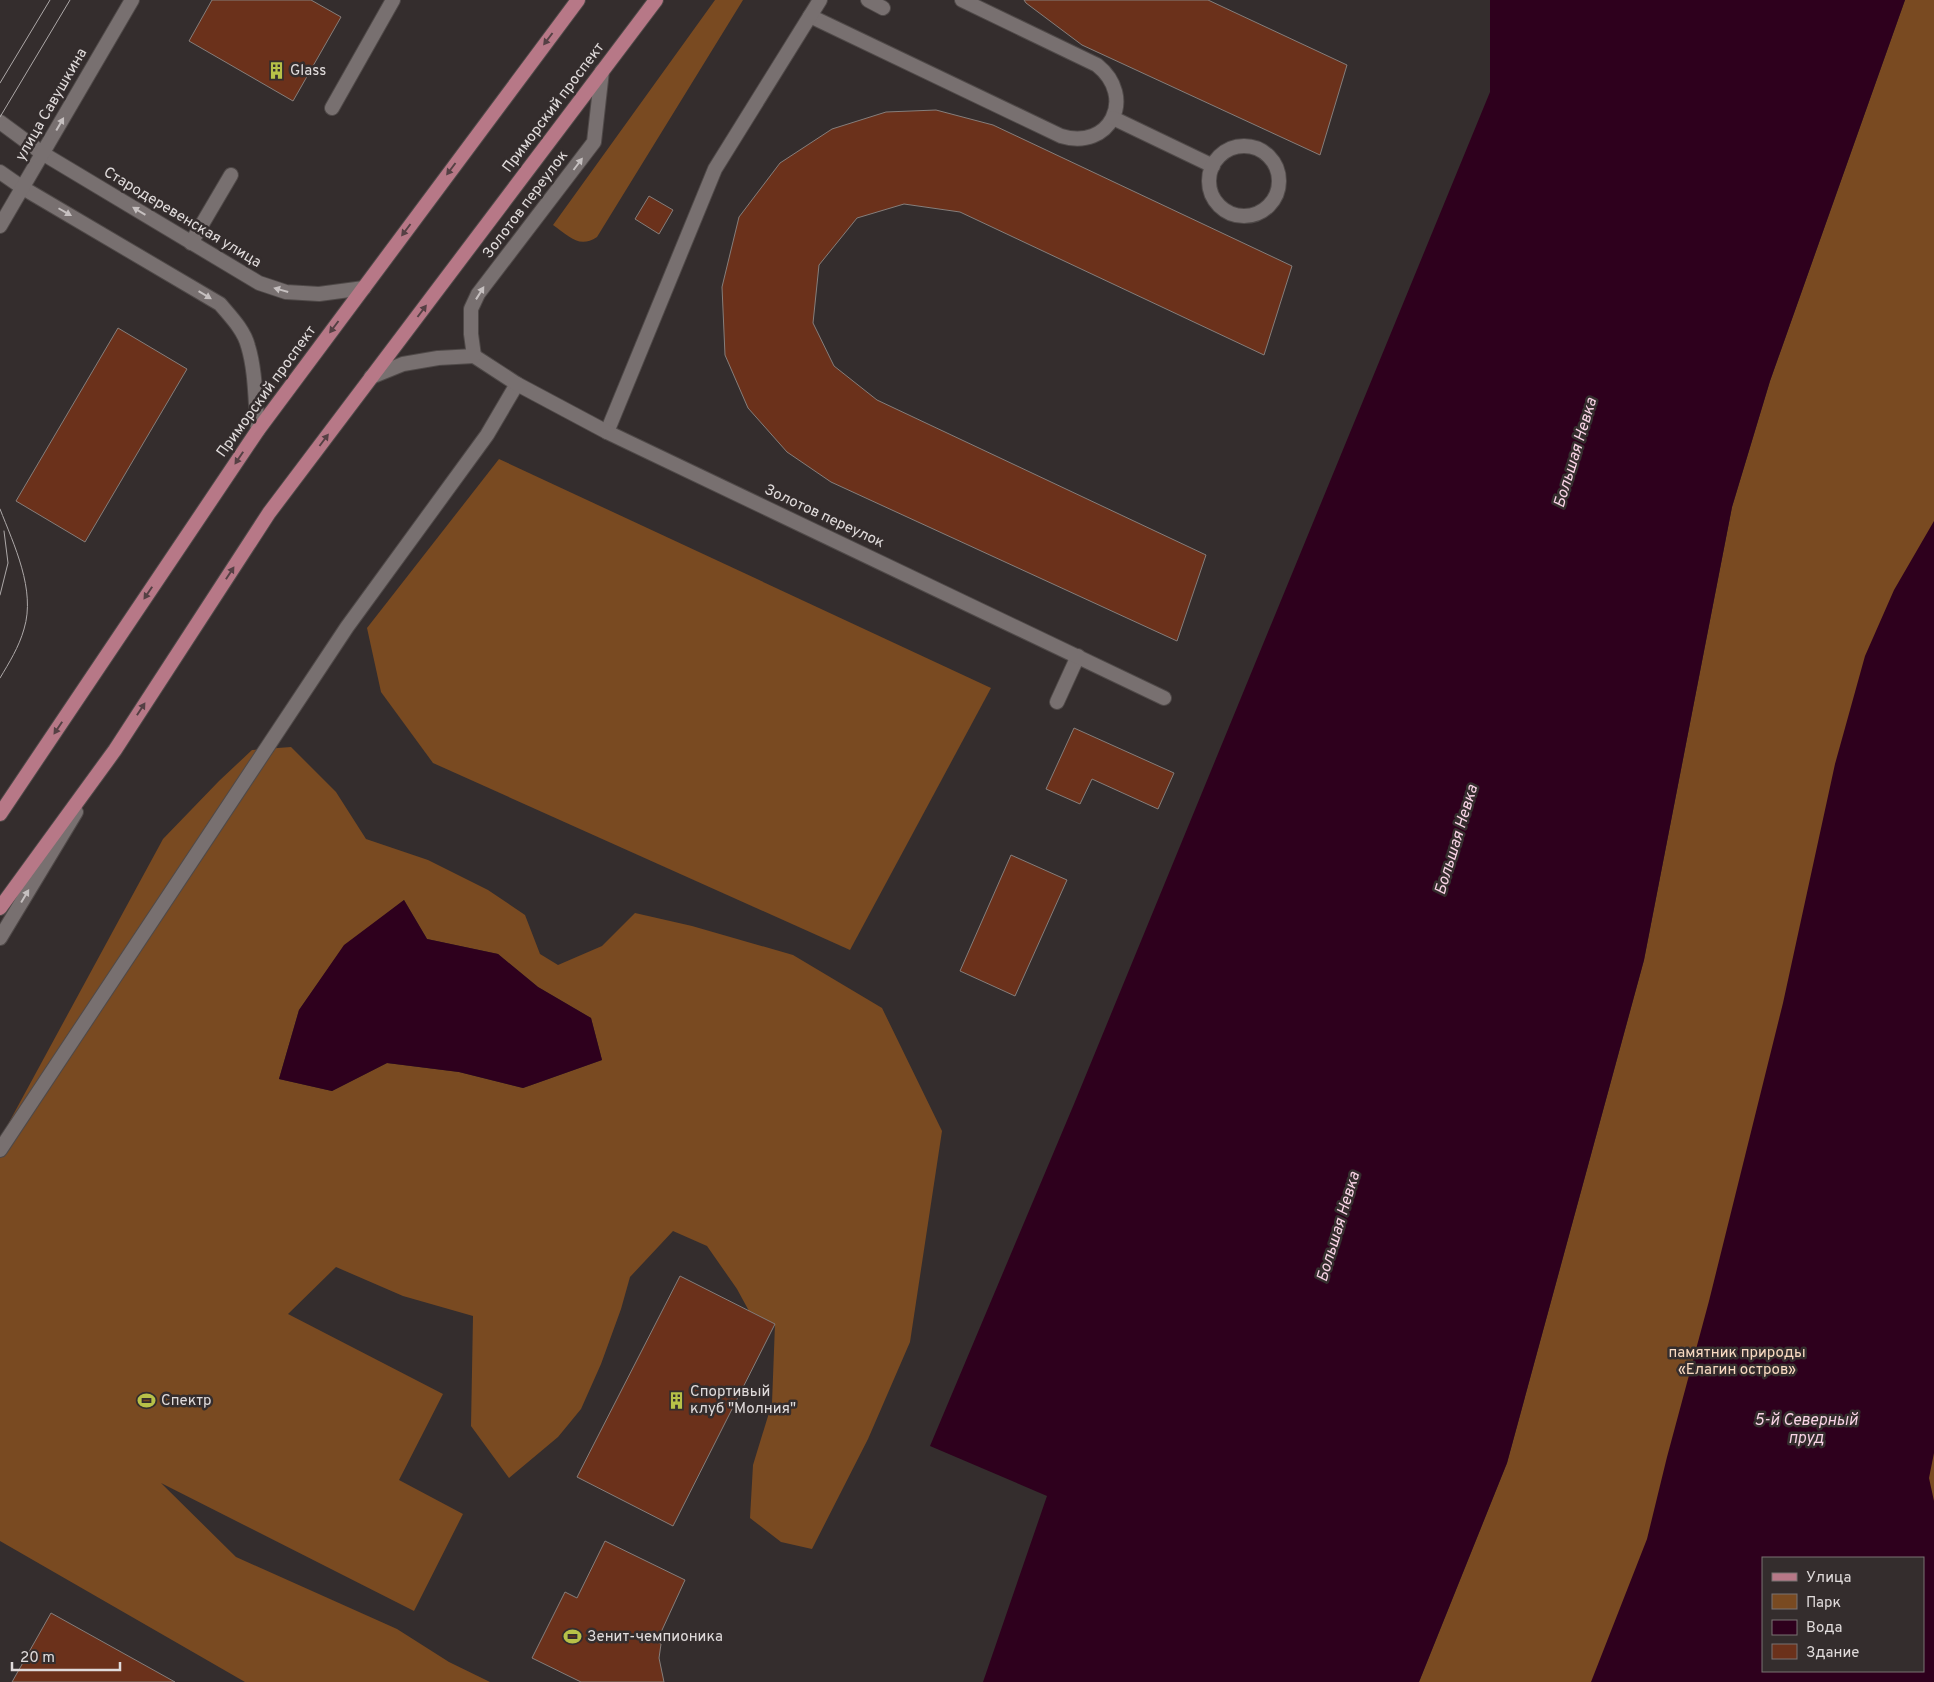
<svg xmlns="http://www.w3.org/2000/svg" width="1934" height="1682" viewBox="0 0 1934 1682" font-family="Overpass,sans-serif">
<style>
.green{fill:#794a21;fill-rule:evenodd}
.water{fill:#2e001d;fill-rule:evenodd}
.building{fill:#6b311b;stroke:#857e7b}
.lines{fill:none;stroke-linecap:round;stroke-linejoin:round}
.service-casing{stroke:#4f4948;stroke-width:16}
.minor-casing{stroke:#4f4948;stroke-width:16}
.secondary-casing{stroke:#4f4948;stroke-width:16}
.primary-casing{stroke:#4f4948;stroke-width:16}
.service{stroke:#787070;stroke-width:14}
.minor{stroke:#787070;stroke-width:14}
.secondary{stroke:#787070;stroke-width:14}
.primary{stroke:#b77887;stroke-width:14}
.tram{stroke:#ada8a8;stroke-width:1}
.oneway{fill:#554044}
.oneway2{fill:#c6c0c0}
.labels{text-anchor:middle;dominant-baseline:central;stroke-width:5;stroke-linejoin:round;paint-order:stroke}
.poi-label{font-size:15px;fill:#e0dbdb;stroke:#342d2d;text-anchor:start}
.street-label{font-size:15px;fill:#e0dbdb;stroke:#342d2d}
.park-label{font-size:15px;fill:#f8d9c1;stroke:#342d2d}
.water-label{font-size:16px;font-style:italic;fill:#f8d3e5;stroke:#342d2d}
</style>
<rect width="100%" height="100%" fill="#342d2d"/>
<g class="green">
<path d="M715,0H743L597,237C579,249 569,236 553,225Z"/>
<path d="M1905,0H1934V1682H1419L1507,1463L1644,960L1732,507L1770,381ZM1763,1558H1923V1671H1763Z"/>
<polygon points="499,459 991,688 850,950 433,763 381,692 367,628"/>
<path d="M291,747L336,792L366,839L428,860L488,890L525,915L540,954L558,965L602,946L635,913L692,926L793,955L882,1008L942,1131L910,1342L868,1439L812,1549L781,1542L750,1518L753,1465L772,1403L775,1324L749,1311L737,1289L707,1246L673,1231L630,1277L621,1309L601,1364L581,1409L558,1437L509,1478L471,1426L473,1316L403,1296L336,1267L288,1314L443,1394L399,1480L463,1514L414,1611L161,1483L236,1557L397,1629L449,1662L490,1682H245L0,1541V1139L163,839L219,781L252,750ZM404,900L427,939L498,954L538,987L591,1018L602,1060L523,1088L459,1072L387,1063L332,1091L279,1079L299,1010L344,946Z"/>
</g>
<g class="water">
<polygon points="1490,0 1905,0 1770,381 1732,507 1644,960 1507,1463 1419,1682 983,1682 1047,1496 930,1446 1074,1104 1490,92"/>
<path d="M1934,521V1453L1929,1478L1934,1501V1682H1591L1647,1539L1667,1457L1709,1301L1783,1003L1835,764L1865,656L1894,590ZM1763,1558H1923V1671H1763Z"/>
<polygon points="404,900 427,939 498,954 538,987 591,1018 602,1060 523,1088 459,1072 387,1063 332,1091 279,1079 299,1010 344,945"/>
</g>
<g class="building">
<polygon points="212,0 311,0 341,17 293,101 189,41"/>
<polygon points="1024,0 1208,0 1347,65 1320,155 1082,45 1026,3"/>
<polygon points="936,110 993,125 1292,266 1264,355 960,212 904,204 857,218 819,265 813,323 834,366 877,400 1206,555 1177,641 831,482 787,452 748,408 725,355 722,287 739,217 780,163 832,129 886,112"/>
<polygon points="649,196 673,210 659,234 635,219"/>
<polygon points="118,328 187,369 85,542 16,501"/>
<polygon points="1074,728 1174,773 1158,809 1092,779 1080,804 1046,789"/>
<polygon points="1011,855 1067,880 1015,996 960,971"/>
<polygon points="680,1276 775,1324 673,1526 577,1477"/>
<polygon points="605,1541 685,1580 657,1641 661,1644 659,1658 664,1682 581,1682 532,1658 565,1592 577,1598"/>
<polygon points="51,1613 175,1682 12,1682"/>
</g>
<g class="lines">
<defs>
<g id="service">
<polyline points="868,0 883,8"/>
<path d="M810,16L1061,136C1110,151 1137,97 1097,65L962,0"/>
<polyline points="332,108 393,0"/>
<polyline points="1113,118 1213,166"/>
<circle cx="1244" cy="181" r="35"/>
<polyline points="191,243 231,175"/>
<polyline points="607,432 715,169 820,0"/>
<polyline points="1057,702 1078,656"/>
<polyline points="0,1150 347,627 487,435 517,384"/>
</g>
<g id="minor">
<polyline points="0,122 42,153 259,283 286,292 319,294 364,288"/>
<path d="M0,172L23,188L220,304C231,317 244,330 248,346C256,372 255,403 258,430"/>
<polyline points="474,356 517,384 607,432 1164,698"/>
<polyline points="371,377 403,364 438,358 474,356 471,334 471,309 478,294 594,142 602,71"/>
</g>
<g id="secondary">
<polyline points="0,226 132,0"/>
<polyline points="0,938 76,812"/>
</g>
<g id="primary">
<polyline points="0,814 258,430 578,0"/>
<polyline points="0,908 115,750 269,513 656,0"/>
</g>
</defs>
<use href="#service" class="service-casing"/>
<use href="#minor" class="minor-casing"/>
<use href="#secondary" class="secondary-casing"/>
<use href="#primary" class="primary-casing"/>
<use href="#service" class="service"/>
<use href="#minor" class="minor"/>
<use href="#secondary" class="secondary"/>
<use href="#primary" class="primary"/>
<g class="tram">
<polyline points="0,83 50,0"/>
<polyline points="0,117 70,0"/>
<path d="M0,509C14,545 36,590 24,629C19,647 9,663 0,678"/>
<polyline points="0,595 8,563 4,531"/>
</g>
</g>
<defs><path id="oneway-solid" d="M-6-.8H1V-3.2L6.5 0L1 3.2V.8H-6Z" transform="scale(1.25)"/></defs>
<g class="oneway">
<use href="#oneway-solid" transform="translate(548 39) rotate(127)"/>
<use href="#oneway-solid" transform="translate(451 169) rotate(127)"/>
<use href="#oneway-solid" transform="translate(406 230) rotate(127)"/>
<use href="#oneway-solid" transform="translate(422 311) rotate(-53)"/>
<use href="#oneway-solid" transform="translate(334 327) rotate(127)"/>
<use href="#oneway-solid" transform="translate(324 440) rotate(-53)"/>
<use href="#oneway-solid" transform="translate(239 458) rotate(124)"/>
<use href="#oneway-solid" transform="translate(230 573) rotate(-57)"/>
<use href="#oneway-solid" transform="translate(148 593) rotate(124)"/>
<use href="#oneway-solid" transform="translate(141 709) rotate(-57)"/>
<use href="#oneway-solid" transform="translate(58 728) rotate(124)"/>
</g>
<g class="oneway2">
<use href="#oneway-solid" transform="translate(60 124) rotate(-60)"/>
<use href="#oneway-solid" transform="translate(578 164) rotate(-53)"/>
<use href="#oneway-solid" transform="translate(139 211) rotate(-149)"/>
<use href="#oneway-solid" transform="translate(65 212) rotate(30)"/>
<use href="#oneway-solid" transform="translate(281 290) rotate(-164)"/>
<use href="#oneway-solid" transform="translate(480 293) rotate(-58)"/>
<use href="#oneway-solid" transform="translate(205 295) rotate(31)"/>
<use href="#oneway-solid" transform="translate(25 896) rotate(-59)"/>
</g>
<defs>
<symbol id="building-bare" viewBox="-9 -9 18 18"><path d="M-4-6H4V6H1V3H-1V6H-4ZM-2.5-4.3h1.7v1.8h-1.7ZM.8-4.3h1.7v1.8H.8ZM-2.5-1h1.7V.8h-1.7ZM.8-1h1.7V.8H.8Z" fill="#b7c148" stroke="#342d2d" stroke-width="2.5" paint-order="stroke"/></symbol>
<symbol id="stadium-bare" viewBox="-9 -9 18 18"><path d="M0-5a6.5 5 0 1 0 0 10a6.5 5 0 1 0 0-10ZM-3.5-1.8h7v3.6h-7Z" fill="#b7c148" stroke="#342d2d" stroke-width="2.5" paint-order="stroke"/></symbol>
</defs>
<g fill-rule="evenodd">
<use href="#building-bare" x="264" y="58" width="25" height="25"/>
<use href="#stadium-bare" x="134" y="1388" width="25" height="25"/>
<use href="#building-bare" x="664" y="1388" width="25" height="25"/>
<use href="#stadium-bare" x="560" y="1624" width="25" height="25"/>
</g>
<g class="labels">
<g class="poi-label">
<text x="290" y="71">Glass</text>
<text x="690" y="1392">Спортивый<tspan x="690" dy="17">клуб "Молния"</tspan></text>
<text x="161" y="1401">Спектр</text>
<text x="587" y="1637">Зенит-чемпионика</text>
</g>
<g class="street-label">
<text transform="translate(52 105) rotate(-60)">улица Савушкина</text>
<text transform="translate(554 108) rotate(-53)">Приморский проспект</text>
<text transform="translate(526 205) rotate(-53)">Золотов переулок</text>
<text transform="translate(182 218) rotate(31)">Стародеревенская улица</text>
<text transform="translate(267 392) rotate(-54)">Приморский проспект</text>
<text transform="translate(824 517) rotate(25)">Золотов переулок</text>
</g>
<g class="park-label">
<text x="1737" y="1353">памятник природы<tspan x="1737" dy="17">«Елагин остров»</tspan></text>
</g>
<g class="water-label">
<text transform="translate(1576 453) rotate(-73)">Большая Невка</text>
<text transform="translate(1457 840) rotate(-73)">Большая Невка</text>
<text transform="translate(1339 1227) rotate(-73)">Большая Невка</text>
<text x="1806" y="1421">5-й Северный<tspan x="1806" dy="18">пруд</tspan></text>
</g>
</g>
<rect x="1762" y="1557" width="162" height="115" fill="#342d2d" stroke="#797373"/>
<rect x="1772" y="1573" width="25" height="8" fill="#b77887" stroke="#797373"/>
<text x="1806" y="1582" font-size="15" fill="#e0dbdb">Улица</text>
<rect x="1772" y="1594" width="25" height="15" fill="#794a21" stroke="#797373"/>
<text x="1806" y="1607" font-size="15" fill="#e0dbdb">Парк</text>
<rect x="1772" y="1620" width="25" height="15" fill="#2e001d" stroke="#797373"/>
<text x="1806" y="1632" font-size="15" fill="#e0dbdb">Вода</text>
<rect x="1772" y="1644" width="25" height="15" fill="#6b311b" stroke="#797373"/>
<text x="1806" y="1657" font-size="15" fill="#e0dbdb">Здание</text>
<path d="M12 1662v8h108v-8" fill="none" stroke="#e0dbdb" stroke-width="2.5"/>
<text x="20" y="1662" font-size="15" fill="#e0dbdb" stroke="#342d2d" stroke-width="4" paint-order="stroke">20 m</text>
</svg>
